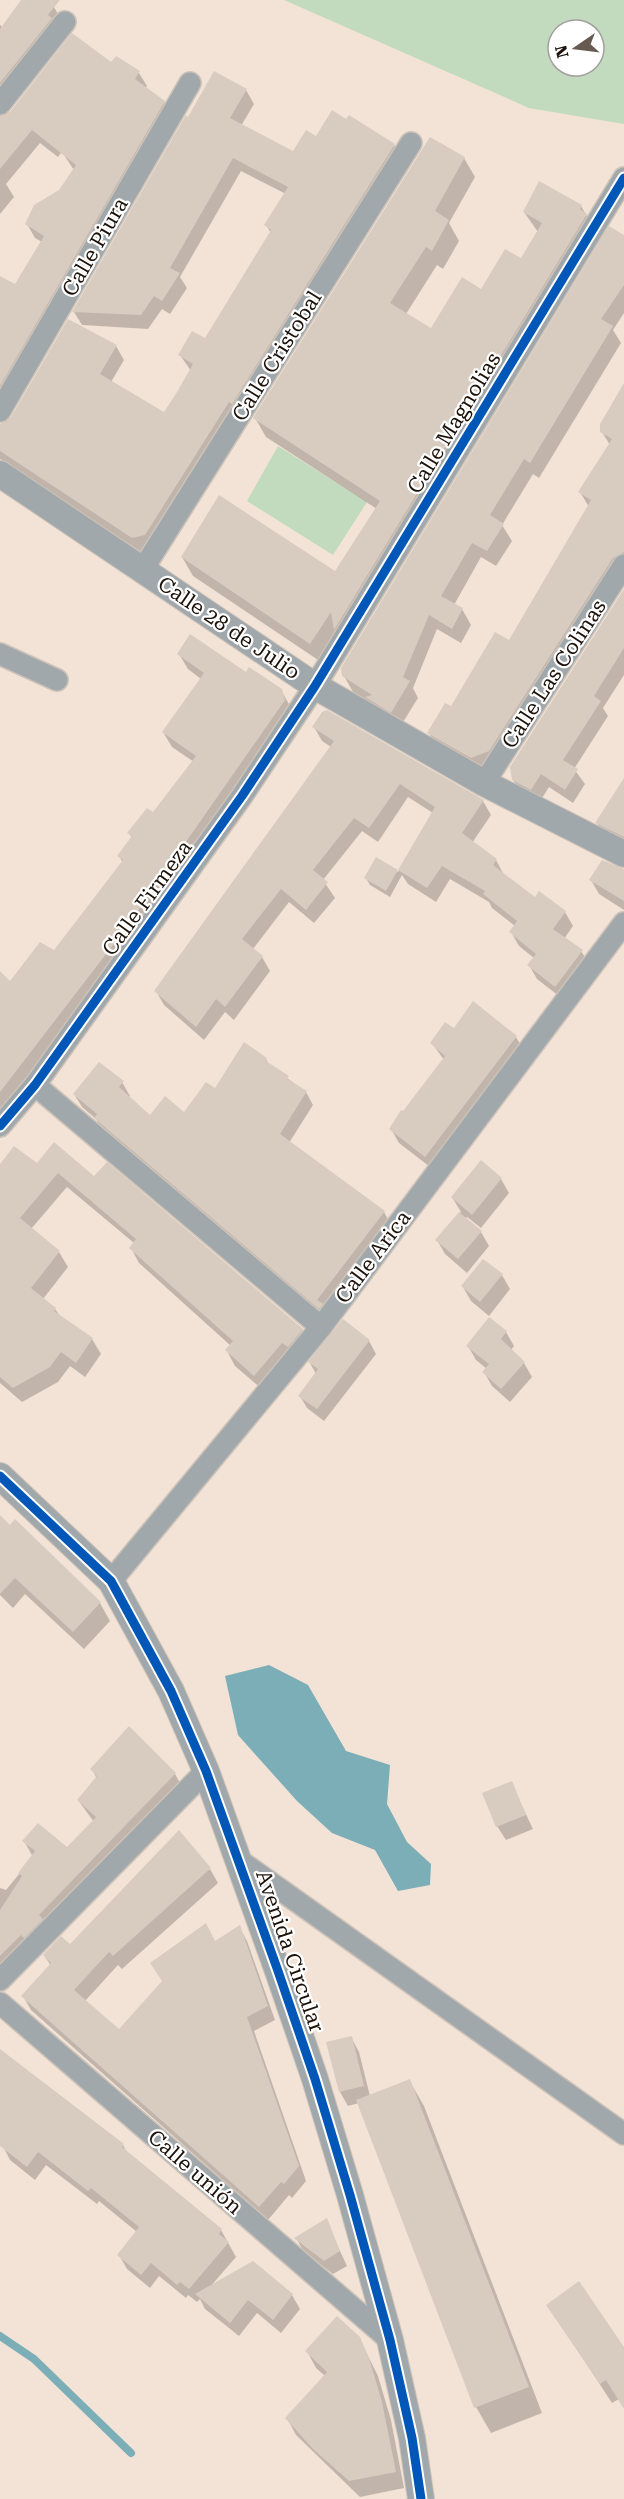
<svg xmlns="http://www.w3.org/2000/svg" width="624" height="2499" viewBox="0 0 624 2499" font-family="'Roboto Serif',serif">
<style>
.green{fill:#c2dbbf;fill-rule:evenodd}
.water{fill:#7caeb8}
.shadow{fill:#0003}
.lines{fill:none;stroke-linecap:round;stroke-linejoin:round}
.stream{stroke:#7caeb8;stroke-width:8}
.building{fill:#d8ccc1}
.minor-casing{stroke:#cdc2b8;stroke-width:24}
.tertiary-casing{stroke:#cdc2b8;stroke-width:28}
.minor{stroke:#a1a8ac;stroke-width:21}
.tertiary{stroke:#a1a8ac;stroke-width:26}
.cycleway-casing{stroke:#fff;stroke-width:13}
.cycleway{stroke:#0057b8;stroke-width:9}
.labels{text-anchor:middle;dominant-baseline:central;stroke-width:4.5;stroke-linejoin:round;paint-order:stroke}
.street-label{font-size:21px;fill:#1c120a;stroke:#fff}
</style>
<rect width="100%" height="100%" fill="#f2e3d6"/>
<g class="green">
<path d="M284,0H624V124L529,108ZM558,30H594V66H558Z"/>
<polygon points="278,446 367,502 333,555 247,501"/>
</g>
<polygon class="water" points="269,1665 308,1685 346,1751 390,1765 387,1804 407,1842 431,1864 430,1885 398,1891 375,1850 332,1833 297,1801 238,1735 225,1676"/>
<g class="shadow">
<polygon points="23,0 45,0 54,7 62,21 0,107 0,25 3,28"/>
<polygon points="111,64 139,73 147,86 145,89 164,102 172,116 0,412 0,277 15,286 42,242 35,238 27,224 60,191 74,170 64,155 61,153 58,157 40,143 6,184 14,197 0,214 0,118"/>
<polygon points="246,90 254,104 241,126 294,153 317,138 394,145 402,159 152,549 141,552 0,459 0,425 116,346 124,360 111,382 165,414 191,371 180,355 206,340 271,233 266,225 286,194 241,171 180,277 187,288 170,314 162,309 148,329 82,325 74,312 188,119"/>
<polygon points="464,158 475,177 449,223 459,241 443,269 437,265 406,314 431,330 522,260 538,232 524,212 581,206 597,234 321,662 193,576 182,557 335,573 377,509 266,437 255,418"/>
<polygon points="624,237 624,313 613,330 621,343 539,478 533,474 502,525 512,541 496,566 481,557 454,605 462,609 471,625 461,643 437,629 413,688 418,698 400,727 375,713 369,702 353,692 344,676"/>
<polygon points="624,387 624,570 480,772 437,747 429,733 509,642 589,507 580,492 610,445 602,432"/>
<polygon points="624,591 624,675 603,708 608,716 574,769 585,784 573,803 549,787 539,803 522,794 513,780"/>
<polygon points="179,654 246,674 281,690 290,706 292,716 0,1116 0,973 10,983 54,952 123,863 119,856 132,838 129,833 153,814 194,762 172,747 163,732 201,679 188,669"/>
<polygon points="314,727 483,801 491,815 472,843 496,860 504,875 535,899 565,912 573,926 564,939 581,951 590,965 564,1000 537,979 529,965 534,958 519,946 511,932 515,926 492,908 489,902 450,879 436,902 408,884 402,875 390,897 370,885 366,878 376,859 398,872 433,813 408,797 378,842 362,831 323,880 335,898 314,923 289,902 253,949 262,957 270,971 234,1020 225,1012 204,1040 164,1005 156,991 331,747 322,741"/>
<polygon points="624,786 624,846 605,837 597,823"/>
<polygon points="624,877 624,910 599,894 591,880"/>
<polygon points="473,1003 516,1037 524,1051 434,1170 399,1143 391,1129 444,1060 432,1043 454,1030"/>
<polygon points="266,1059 269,1065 306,1092 313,1105 289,1143 384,1212 391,1225 327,1321 103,1132 96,1119 82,1107 74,1094 122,1082 130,1096 128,1098 150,1117 184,1114 215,1090"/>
<polygon points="0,1166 37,1166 94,1178 302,1330 311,1345 263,1390 235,1366 227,1351 231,1346 139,1263 131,1248 134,1243 67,1187 31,1229 59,1252 68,1267 43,1299 55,1309 60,1316 92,1339 101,1354 85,1377 70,1366 58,1382 22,1402 0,1383"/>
<polygon points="501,1179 509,1193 481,1228 467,1217 465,1219 481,1232 489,1246 467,1273 445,1254 437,1240 461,1212 452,1197"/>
<polygon points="502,1275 510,1289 489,1316 471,1301 463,1287"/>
<polygon points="506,1332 514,1346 511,1350 524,1363 532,1377 510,1402 492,1386 484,1372 487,1369 476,1360 468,1346"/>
<polygon points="369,1341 376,1354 324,1421 307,1408 300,1396 316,1374 310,1363"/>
<polygon points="0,1518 10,1527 15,1521 100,1603 110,1621 84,1649 25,1594 13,1608 0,1595"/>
<polygon points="92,1769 175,1774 184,1790 10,1971 0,1964 0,1888 6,1890 33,1857 24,1841 67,1849 94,1822 78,1800 97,1779"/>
<polygon points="511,1783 533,1829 506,1840 497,1826"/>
<polygon points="210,1869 218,1883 122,1969 118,1965 85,2001 119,2031 215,1942 239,1927 247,1941 275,2020 254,2031 306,2181 292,2198 289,2195 268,2220 31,2010 23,1996 51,1966 44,1955 70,1946"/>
<polygon points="351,2037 359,2052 370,2096 409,2080 424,2106 542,2413 491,2433 476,2407 359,2103 348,2106 340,2092"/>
<polygon points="0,2052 123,2145 127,2153 221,2230 236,2257 210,2287 292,2295 300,2309 281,2333 257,2313 239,2336 205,2309 200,2299 197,2302 188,2295 186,2298 159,2276 150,2288 127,2269 119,2255 137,2232 99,2201 97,2204 46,2165 35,2180 10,2160 0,2140"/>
<polygon points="326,2221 347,2266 333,2274 304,2252 296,2238"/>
<polygon points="548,2305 624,2351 624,2407 619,2399 612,2403"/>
<polygon points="359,2338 378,2376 391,2420 404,2488 360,2497 296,2435 287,2418 325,2376 316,2368 307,2351"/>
</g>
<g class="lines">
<polyline class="stream" points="0,2336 34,2359 131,2453"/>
</g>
<g class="building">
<polygon points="21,0 60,0 48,15 52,18 0,83 0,29"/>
<polygon points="72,33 111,62 116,56 140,71 135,79 165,101 0,386 0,276 15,284 44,236 25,224 34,205 59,190 76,165 32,130 0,169 0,116 10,112"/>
<polygon points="214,71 247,89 230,118 293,151 306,130 316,136 332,110 346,119 349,115 395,144 232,404 229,402 145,535 132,538 0,451 0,424 11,417 68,319 117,345 100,374 164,412 177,392 193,364 178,355 192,331 205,338 271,230 264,225 288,187 233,158 170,268 180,273 162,301 154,296 141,315 72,312 186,115 188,117"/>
<polygon points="430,137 465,157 435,211 449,220 432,251 426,247 390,303 431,328 462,277 481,289 505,249 521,258 542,223 523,212 539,181 582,205 580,209 587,214 334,630 331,612 310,644 181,557 219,495 335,571 380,501 253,418"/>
<polygon points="609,226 624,235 624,285 601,319 613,326 530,463 524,459 490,515 504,524 487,551 472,543 441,596 463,608 452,629 429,615 403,677 410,681 391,713 365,697 372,695 342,676 341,668"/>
<polygon points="624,383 624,552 613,558 489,751 471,758 427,733 445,703 451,706 495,632 509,640 591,500 578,492 612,439 600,432 600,424"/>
<polygon points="624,589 624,648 594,696 601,701 563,760 578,769 565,790 541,774 531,790 512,780 510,767"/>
<polygon points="190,634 246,672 249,667 282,689 285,700 123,932 0,1092 0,971 10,981 40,942 54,950 123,860 117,856 132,836 127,833 147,808 153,812 196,756 162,732 204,673 177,654"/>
<polygon points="327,710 484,800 462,833 497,859 493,865 535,897 539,891 566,911 553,929 583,950 555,987 527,965 536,954 509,932 517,921 483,894 485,891 442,866 427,888 398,870 435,807 400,784 369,828 354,818 313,870 328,882 306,910 281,889 242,939 263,956 225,1007 216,999 196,1027 154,991 334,741 312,727 322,712"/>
<polygon points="624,778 624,837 595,823"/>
<polygon points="376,857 398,870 386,891 364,878"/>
<polygon points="602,860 624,869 624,901 589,880"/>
<polygon points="473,1001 517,1036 425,1157 389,1129 401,1110 403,1111 445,1056 430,1043 445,1022 454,1028"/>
<polygon points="244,1042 267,1058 266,1061 289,1076 287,1079 307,1091 280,1134 385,1211 317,1300 323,1304 319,1309 94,1118 97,1114 73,1094 99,1062 124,1081 119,1087 150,1115 165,1096 184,1112 206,1082 215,1088"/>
<polygon points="54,1142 94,1176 107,1162 303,1329 288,1347 282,1343 254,1376 225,1350 233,1341 129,1248 136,1239 58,1173 20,1218 60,1251 31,1288 56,1308 54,1311 93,1338 76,1363 61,1352 50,1367 13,1388 0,1377 0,1164 14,1146 37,1163"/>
<polygon points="481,1160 502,1178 472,1215 451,1197"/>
<polygon points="459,1212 482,1231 458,1259 435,1240"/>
<polygon points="483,1259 503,1274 480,1302 461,1286"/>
<polygon points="489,1317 507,1331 501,1339 525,1362 501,1389 482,1372 489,1364 466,1346"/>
<polygon points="343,1319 370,1340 317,1409 298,1396 318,1369 308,1362"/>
<polygon points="0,1515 10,1525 15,1519 101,1602 73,1632 15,1578 0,1594"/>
<polygon points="129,1726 176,1773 39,1915 43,1919 24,1938 21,1935 0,1956 0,1910 22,1876 18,1873 35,1851 22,1841 38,1823 67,1847 96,1817 77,1800 97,1776 90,1769"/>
<polygon points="512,1781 526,1815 496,1827 482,1793"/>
<polygon points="179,1830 211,1868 113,1956 109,1952 74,1990 119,2029 162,1981 150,1963 206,1923 215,1941 240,1925 268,2006 247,2017 299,2166 284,2184 281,2182 259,2207 21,1996 51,1963 43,1955 61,1936 70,1944"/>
<polygon points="352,2036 364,2086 339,2092 326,2042"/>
<polygon points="0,2049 124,2144 122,2147 222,2229 219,2234 229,2242 189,2289 180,2282 177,2285 151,2263 141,2275 117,2255 139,2227 91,2188 88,2191 38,2152 27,2167 0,2146"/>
<polygon points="410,2079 529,2387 474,2408 356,2100"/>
<polygon points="327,2218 340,2251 324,2261 294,2238"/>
<polygon points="253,2261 293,2294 273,2320 248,2300 230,2323 195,2294"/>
<polygon points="579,2281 624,2347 624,2409 606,2380 600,2384 546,2305"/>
<polygon points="337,2316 360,2337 369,2358 382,2402 396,2472 349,2481 313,2449 285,2418 327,2372 305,2351"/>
</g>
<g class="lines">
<defs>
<g id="minor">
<polyline points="0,104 65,22"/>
<polyline points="0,411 190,83"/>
<polyline points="143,569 411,143"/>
<polyline points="0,654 57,680"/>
<polyline points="484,783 624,565"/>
<polyline points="35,1085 321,1327"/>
<polyline points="0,1126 35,1085 242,796 315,686 624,178"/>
<polyline points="111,1581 321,1327 624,923"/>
<polyline points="240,1861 624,2134"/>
<polyline points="0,1980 206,1771"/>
<polyline points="0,2003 390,2340"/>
</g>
<g id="tertiary">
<polyline points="0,474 315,686 484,783 624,854"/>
<polyline points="0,1476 111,1581 171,1691 206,1771 278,1971 315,2079 350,2195 390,2340 412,2438 421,2499"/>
</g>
</defs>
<use href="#minor" class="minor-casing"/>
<use href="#tertiary" class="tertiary-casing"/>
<use href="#minor" class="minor"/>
<use href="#tertiary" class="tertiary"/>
<defs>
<g id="cycleway">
<polyline points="0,1126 35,1085 242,796 315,686 624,178"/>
<polyline points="0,1476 111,1581 171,1691 206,1771 278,1971 315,2079 350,2195 390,2340 412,2438 421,2499"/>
</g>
</defs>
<use href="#cycleway" class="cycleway-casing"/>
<use href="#cycleway" class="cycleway"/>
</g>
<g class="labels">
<g class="street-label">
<text transform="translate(95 247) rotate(-60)">Calle Piura</text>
<text transform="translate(277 356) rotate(-58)">Calle Cristobal</text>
<text transform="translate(454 423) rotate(-59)">Calle Magnolias</text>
<text transform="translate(229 628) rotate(34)">Calle 28 de Julio</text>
<text transform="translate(554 674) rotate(-57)">Calle Las Colinas</text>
<text transform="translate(147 898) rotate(-54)">Calle Firmeza</text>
<text transform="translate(373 1257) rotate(-53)">Calle Arica</text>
<text transform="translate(290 1951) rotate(71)">Avenida Circular</text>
<text transform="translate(195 2172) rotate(41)">Calle unión</text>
</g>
</g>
<g transform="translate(576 48) rotate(256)"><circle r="28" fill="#ffffff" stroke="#a4a09d" stroke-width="1.5"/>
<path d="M0-4.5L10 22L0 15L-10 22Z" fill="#675b51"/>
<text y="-9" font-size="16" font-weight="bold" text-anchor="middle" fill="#1c120a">N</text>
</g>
</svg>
